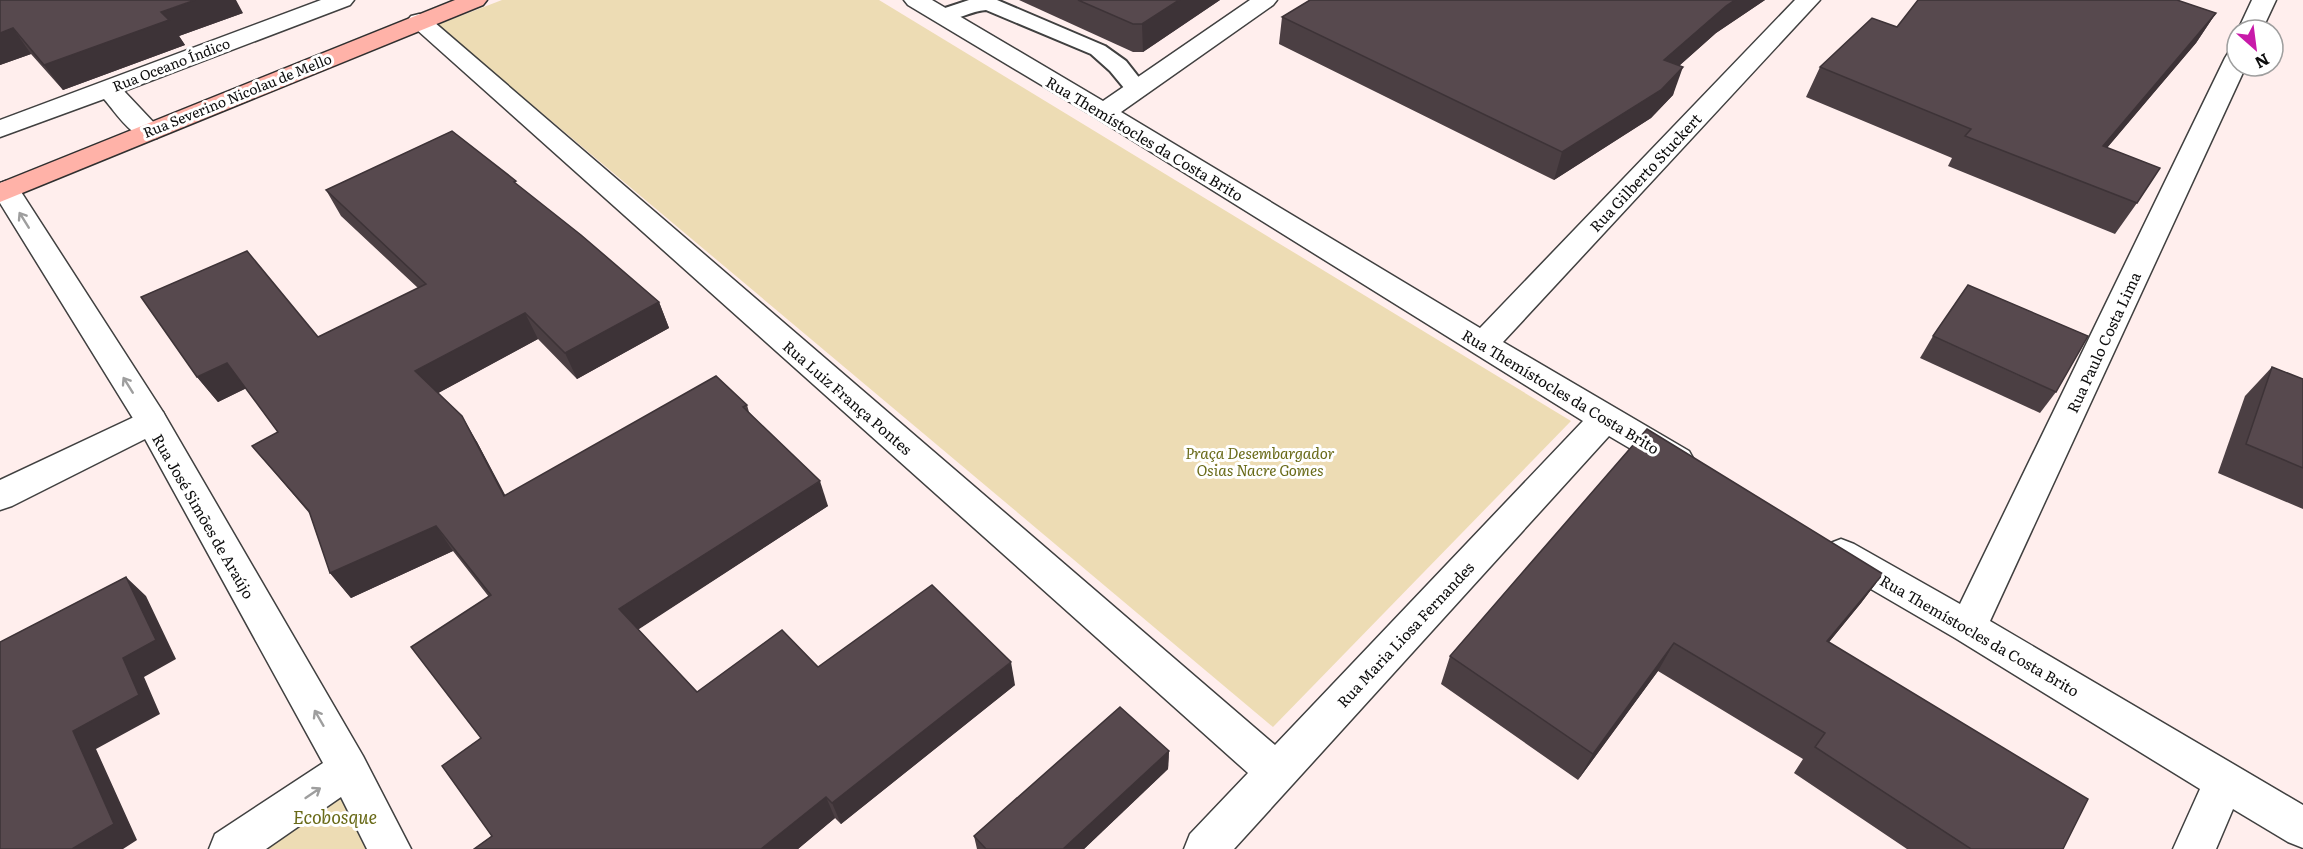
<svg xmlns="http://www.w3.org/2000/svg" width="2303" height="849" viewBox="0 0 2303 849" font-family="Literata,serif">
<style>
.green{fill:#eddcb4}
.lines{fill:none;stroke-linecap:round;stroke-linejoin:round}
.service-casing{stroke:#404040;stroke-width:4}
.minor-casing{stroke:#404040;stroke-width:3}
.tertiary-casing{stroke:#404040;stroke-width:3}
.secondary-casing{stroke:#2f2f2f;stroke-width:3}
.service{fill:#fff;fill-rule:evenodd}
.minor{fill:#fff;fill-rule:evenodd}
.tertiary{fill:#fff;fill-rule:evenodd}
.secondary{fill:#ffb2a8;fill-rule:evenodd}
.wall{fill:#4b3f43}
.shaded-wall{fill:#3d3337}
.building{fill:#57494e;stroke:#3d3337;stroke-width:1.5}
.oneway{stroke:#9e9e9e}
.labels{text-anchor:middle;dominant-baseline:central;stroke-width:6;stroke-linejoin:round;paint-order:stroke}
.far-street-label{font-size:14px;fill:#0d0d0d;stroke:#fff}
.street-label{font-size:15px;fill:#0d0d0d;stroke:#fff}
.park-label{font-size:15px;font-style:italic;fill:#696a18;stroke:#fff}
.near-park-label{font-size:18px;font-style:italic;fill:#696a18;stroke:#fff}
</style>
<rect width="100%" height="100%" fill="#ffeeed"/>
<g class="green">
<polygon points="502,0 879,0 1571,421 1273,727 437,25"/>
<polygon points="348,769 390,849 230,849"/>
</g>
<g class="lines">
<defs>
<path id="service" d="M969,0H997L1105,46L1126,61L1148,89L1145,94L1137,96L1129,94L1110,71L1091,54L986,10C969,11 952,24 936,20L933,16L942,9Z"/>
<g id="minor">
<path d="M321,0H354L350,5L124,91L157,126L161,132L157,138C134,143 118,115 104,99L0,137V120Z"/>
<polygon points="904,0 932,0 1103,101 1250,0 1277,0 1273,5 1121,112 1480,328 1795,0 1820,0 1503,342 1689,451 1694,460 1689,469 1677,473 1665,469 1609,436 1234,849 1184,849 1190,834 1248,773 407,21 411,16 419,14 427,16 1275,745 1583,421 1095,117 908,5"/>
<polygon points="2252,0 2276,0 2262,30 2238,30"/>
<polygon points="2237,51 2237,66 2246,66 1990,621 2303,805 2303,848 2288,842 2233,809 2216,849 2173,849 2200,789 1955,638 1828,564 1823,554 1828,544 1841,539 1854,544 1960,604 2225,58 2228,53"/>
<polygon points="151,409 163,412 167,421 163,430 12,506 0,510 0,480"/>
</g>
<polygon id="tertiary" points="6,181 16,184 163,412 363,756 411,849 367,849 341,797 266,849 209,849 215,834 323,763 139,428 0,203 0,183"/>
<polygon id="secondary" points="455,0 487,0 483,5 0,202 0,183"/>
</defs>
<use href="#service" class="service-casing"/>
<use href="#minor" class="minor-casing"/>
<use href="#tertiary" class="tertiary-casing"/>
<use href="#secondary" class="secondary-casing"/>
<use href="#service" class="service"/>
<use href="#minor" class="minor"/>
<use href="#tertiary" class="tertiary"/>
<use href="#secondary" class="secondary"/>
</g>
<g class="wall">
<polygon points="0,0 243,13 179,36 185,45 63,90 31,54 0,65"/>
<polygon points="1019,0 1220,0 1143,52 1133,52"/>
<polygon points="1310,0 1765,0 1716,33 1679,66 1673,95 1651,118 1554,180 1279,44 1282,17"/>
<polygon points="2216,13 2196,43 2107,148 2137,203 2115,234 1948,166 1952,158 1806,97 1820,67 1897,27"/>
<polygon points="518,186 659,302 669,328 577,379 538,339 438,393 477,442 505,496 747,405 749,412 828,506 638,629 697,692 818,667 1015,685 841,824 835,818 798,849 474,849 492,836 481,738 489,597 453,551 351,598 330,573 310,514 252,446 278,432 246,388 218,402 197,377 318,337 418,288 341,216 326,190"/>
<polygon points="1933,336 2056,392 2040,413 1920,358"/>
<polygon points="2272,367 2303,379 2303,509 2218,473 2245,396"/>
<polygon points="1883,574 1861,603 1829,642 2063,849 1907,849 1794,773 1803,759 1658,671 1578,780 1441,684 1450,656"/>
<polygon points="1169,751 1168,769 1084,849 977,849 974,836"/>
</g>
<g class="shaded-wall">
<polygon points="195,0 236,0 243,13 179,36 185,45 63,90 44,65 161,12"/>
<polygon points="1179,0 1220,0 1143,52 1142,24"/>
<polygon points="1735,0 1765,0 1716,33 1654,88 1664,60 1726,6"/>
<polygon points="2216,13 2196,43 2082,177 2103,146"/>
<polygon points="13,28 31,54 0,65 0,33"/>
<polygon points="1683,67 1673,95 1651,118 1554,180 1562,152"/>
<polygon points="659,302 669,328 577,379 565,353"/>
<polygon points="525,313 538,339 431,397 415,371"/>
<polygon points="227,363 247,388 218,402 197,377"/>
<polygon points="462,416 477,442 519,521 504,496"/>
<polygon points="820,481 828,506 633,633 619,609"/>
<polygon points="436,526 453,551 351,598 330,573"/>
<polygon points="1883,574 1861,603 1807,669 1827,641"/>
<polygon points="126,577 146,596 176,659 144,677 160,714 96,749 137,840 123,849 72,849 73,731"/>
<polygon points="1674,643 1658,671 1578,780 1593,754"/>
<polygon points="1011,662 1015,685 841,824 832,803"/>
<polygon points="1169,751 1168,769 1084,849 1063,849"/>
<polygon points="826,797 835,818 798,849 761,849"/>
</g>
<g class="building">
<polygon points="0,0 195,0 161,12 169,20 44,65 13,28 0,33"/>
<polygon points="1078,0 1179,0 1142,24 1133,24"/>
<polygon points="1310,0 1735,0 1726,6 1664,60 1683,67 1661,90 1562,152 1282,17"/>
<polygon points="1918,0 2177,0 2216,13 2103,146 2160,168 2137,203 1965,136 1971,129 1820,67 1872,18 1897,27"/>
<polygon points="452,131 516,181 514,182 581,235 659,302 565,353 525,313 415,371 462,416 504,496 716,376 747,405 743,407 820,481 619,609 697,692 782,630 818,667 932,585 1011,662 832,803 826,797 761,849 474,849 492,836 442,766 481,738 411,647 491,595 436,526 330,573 309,511 252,446 278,432 227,363 197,377 141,297 247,251 318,337 426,284 326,190"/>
<polygon points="1968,285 2088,336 2056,392 1933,336"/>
<polygon points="2272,367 2303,379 2303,468 2246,444"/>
<polygon points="1647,429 1883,574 1827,641 2088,799 2063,849 1971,849 1815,747 1825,733 1674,643 1593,754 1450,656"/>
<polygon points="126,577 156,640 123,658 139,695 73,731 114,824 72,849 0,849 0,642"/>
<polygon points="1120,707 1169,751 1063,849 986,849 974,836"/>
</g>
<defs><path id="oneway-shaft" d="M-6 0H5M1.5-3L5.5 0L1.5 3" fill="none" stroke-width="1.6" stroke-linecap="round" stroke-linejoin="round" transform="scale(1.5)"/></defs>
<g class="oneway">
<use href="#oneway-shaft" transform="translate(24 220) rotate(-122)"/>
<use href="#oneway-shaft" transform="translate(128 385) rotate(-122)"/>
<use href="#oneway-shaft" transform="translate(319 718) rotate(-120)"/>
<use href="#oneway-shaft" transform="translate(313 793) rotate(-34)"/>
</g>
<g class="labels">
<g class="far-street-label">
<text transform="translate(171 64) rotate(-21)">Rua Oceano Índico</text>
<text transform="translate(237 95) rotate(-22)">Rua Severino Nicolau de Mello</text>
</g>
<g class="street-label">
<text transform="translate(1145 138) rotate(31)">Rua Themístocles da Costa Brito</text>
<text transform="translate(1645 172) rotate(-47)">Rua Gilberto Stuckert</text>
<text transform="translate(2103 342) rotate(-65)">Rua Paulo Costa Lima</text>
<text transform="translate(1561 391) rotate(31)">Rua Themístocles da Costa Brito</text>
<text transform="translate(848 397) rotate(41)">Rua Luiz França Pontes</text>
<text transform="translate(204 516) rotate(60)">Rua José Simões de Araújo</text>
<text transform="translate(1405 634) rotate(-47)">Rua Maria Liosa Fernandes</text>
<text transform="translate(1980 635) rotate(30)">Rua Themístocles da Costa Brito</text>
</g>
<g class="park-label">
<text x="1260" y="452">Praça Desembargador<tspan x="1260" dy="17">Osias Nacre Gomes</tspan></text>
</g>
<g class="near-park-label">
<text x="335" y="816">Ecobosque</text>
</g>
</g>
<g transform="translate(2255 48) rotate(152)"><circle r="28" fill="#ffffff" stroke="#9e9e9e" stroke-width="1.5"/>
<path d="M0-4.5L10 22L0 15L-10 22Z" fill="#c81aa9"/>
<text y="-9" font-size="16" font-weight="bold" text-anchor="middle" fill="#0d0d0d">N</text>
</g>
</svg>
